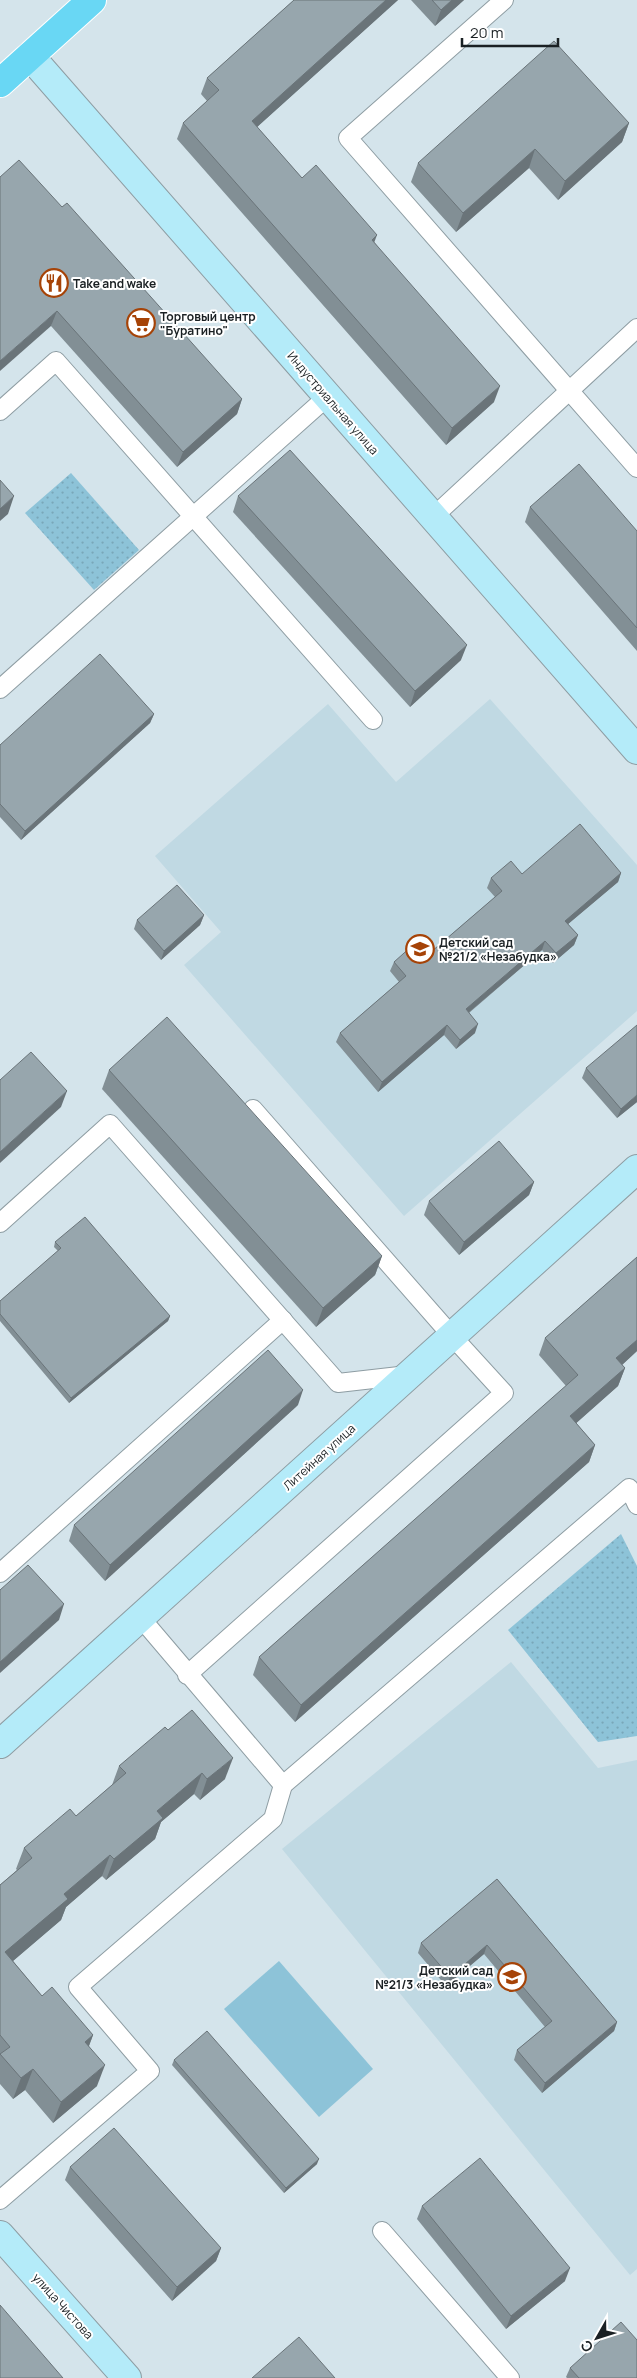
<svg xmlns="http://www.w3.org/2000/svg" width="637" height="2378" viewBox="0 0 637 2378" font-family="Manrope,sans-serif">
<style>
.built{fill:#c0d9e3}
.park{fill:url(#park-dots)}
.pitch{fill:#8dc3d8}
.lines{fill:none;stroke-linecap:round;stroke-linejoin:round}
.lane-casing{stroke:#8e9da3;stroke-width:20}
.secondary-casing{stroke:#8e9da3;stroke-width:30}
.primary-casing{stroke:#fff;stroke-width:30}
.lane{stroke:#fff;stroke-width:18}
.secondary{stroke:#b4ebf9;stroke-width:28}
.primary{stroke:#69d7f4;stroke-width:28}
.wall{fill:#828f95}
.shaded-wall{fill:#6a7479}
.building{fill:#97a6ad;stroke:#6a7479}
.labels{text-anchor:middle;dominant-baseline:central;stroke-width:4;stroke-linejoin:round;paint-order:stroke}
.poi-label{font-size:12px;font-weight:bold;fill:#1a2023;stroke:#fff;text-anchor:start}
.street-label{font-size:12px;fill:#1a2023;stroke:#fff}
</style>
<defs>
<pattern id="park-dots" width="8" height="8" patternUnits="userSpaceOnUse" patternTransform="scale(1.25)"><rect width="8" height="8" fill="#8dc3d8"/><path d="M2 2h.1M6 6h.1" fill="none" stroke="#79a7b9" stroke-width="1.8" stroke-linecap="round"/></pattern>
</defs>
<rect width="100%" height="100%" fill="#d4e4eb"/>
<g class="built">
<polygon points="490,699 637,865 637,1011 404,1216 184,965 221,932 155,856 328,704 396,782"/>
<polygon points="511,1662 598,1768 637,1760 637,2269 630,2275 282,1849"/>
</g>
<g class="park">
<polygon points="71,473 139,550 94,590 25,513"/>
<polygon points="621,1534 637,1566 637,1736 598,1742 508,1630"/>
</g>
<polygon class="pitch" points="279,1961 373,2069 319,2117 224,2009"/>
<g class="lines">
<defs>
<g id="lane">
<polyline points="504,0 348,138 637,468"/>
<polyline points="0,411 56,361 373,720"/>
<polyline points="433,517 637,328"/>
<polyline points="0,689 327,397"/>
<polyline points="0,1223 110,1124 338,1383 408,1375"/>
<polyline points="0,1573 283,1320"/>
<polyline points="140,1617 283,1785 629,1488 637,1505"/>
<polyline points="187,1675 504,1393 452,1336 253,1109"/>
<polyline points="0,2200 150,2071 78,1987 273,1819 283,1785"/>
<polyline points="382,2231 510,2378"/>
</g>
<g id="secondary">
<polyline points="30,56 637,750"/>
<polyline points="0,1744 637,1169"/>
<polyline points="0,2235 127,2378"/>
</g>
<polyline id="primary" points="0,83 92,0"/>
</defs>
<use href="#lane" class="lane-casing"/>
<use href="#secondary" class="secondary-casing"/>
<use href="#primary" class="primary-casing"/>
<use href="#lane" class="lane"/>
<use href="#secondary" class="secondary"/>
<use href="#primary" class="primary"/>
</g>
<g class="wall">
<polygon points="294,0 398,0 257,127 302,178 375,243 494,402 446,445 177,139 183,123 207,101 201,94 207,78"/>
<polygon points="411,0 464,0 435,26"/>
<polygon points="629,123 622,142 558,200 529,168 456,232 411,182 418,163"/>
<polygon points="62,207 242,399 237,414 177,467 51,326"/>
<polygon points="238,496 461,660 410,707 233,512"/>
<polygon points="530,507 637,531 637,651 525,522"/>
<polygon points="154,714 150,723 21,840 0,817 0,745"/>
<polygon points="621,873 618,882 568,924 578,935 574,945 553,963 542,950 469,1013 475,1033 456,1049 444,1035 378,1092 336,1042 340,1033 399,982 390,971 394,962 424,958 495,897 487,888 491,878 522,874"/>
<polygon points="204,915 200,925 161,960 134,929 137,920"/>
<polygon points="586,1068 637,1102 617,1118 582,1078"/>
<polygon points="109,1070 382,1256 375,1275 316,1327 102,1089"/>
<polygon points="534,1182 529,1195 459,1255 424,1215 429,1201"/>
<polygon points="55,1242 170,1316 168,1321 69,1403 0,1321 0,1301 58,1251 54,1247"/>
<polygon points="637,1257 637,1351 622,1365 625,1368 618,1386 576,1423 595,1445 589,1462 295,1722 253,1675 259,1657 566,1386 539,1355 545,1338"/>
<polygon points="298,1405 105,1581 69,1541 74,1525"/>
<polygon points="168,1730 225,1779 200,1800 194,1794 161,1822 155,1839 106,1880 102,1876 66,1907 61,1920 13,1961 42,1996 93,2035 89,2046 97,2086 53,2123 25,2090 13,2099 0,2084 0,1885 17,1870 16,1869 24,1848 76,1816 112,1785 119,1766"/>
<polygon points="497,1879 617,2022 614,2031 542,2093 514,2060 517,2050 545,2027 484,1954 446,1986 418,1953 421,1943"/>
<polygon points="174,2060 317,2164 284,2193 172,2065"/>
<polygon points="70,2167 221,2248 216,2261 172,2301 65,2180"/>
<polygon points="422,2206 565,2281 506,2329 417,2219"/>
<polygon points="570,2368 637,2378 567,2378 566,2377"/>
</g>
<g class="shaded-wall">
<polygon points="386,0 398,0 246,137 252,121"/>
<polygon points="452,0 464,0 435,26 441,10"/>
<polygon points="629,123 622,142 558,200 565,181"/>
<polygon points="535,149 529,168 456,232 463,213"/>
<polygon points="377,235 371,251 372,240"/>
<polygon points="57,311 51,326 0,371 0,361"/>
<polygon points="500,386 494,402 446,445 452,428"/>
<polygon points="242,399 237,414 177,467 183,452"/>
<polygon points="14,496 8,514 0,521 0,509"/>
<polygon points="467,645 461,660 410,707 415,691"/>
<polygon points="154,714 150,723 21,840 25,831"/>
<polygon points="621,873 618,882 561,930 565,921"/>
<polygon points="204,915 200,925 161,960 164,951"/>
<polygon points="578,935 574,945 553,963 556,953"/>
<polygon points="545,941 542,950 462,1018 466,1009"/>
<polygon points="478,1024 475,1033 456,1049 460,1040"/>
<polygon points="447,1025 444,1035 378,1092 382,1082"/>
<polygon points="67,1091 61,1107 0,1163 0,1152"/>
<polygon points="637,1095 637,1102 617,1118 621,1109"/>
<polygon points="534,1182 529,1195 459,1255 464,1242"/>
<polygon points="382,1256 375,1275 316,1327 323,1308"/>
<polygon points="170,1316 168,1321 69,1403 71,1398"/>
<polygon points="637,1340 637,1351 610,1376 616,1358"/>
<polygon points="625,1368 618,1386 564,1434 570,1416"/>
<polygon points="303,1390 298,1405 105,1581 110,1565"/>
<polygon points="595,1445 589,1462 295,1722 301,1705"/>
<polygon points="64,1604 59,1620 0,1673 0,1662"/>
<polygon points="233,1758 225,1779 200,1800 207,1779"/>
<polygon points="202,1773 194,1794 161,1822 155,1839 106,1880 114,1859 157,1811"/>
<polygon points="110,1855 102,1876 66,1907 61,1920 0,1972 5,1952 64,1894"/>
<polygon points="487,1945 484,1954 446,1986 450,1977"/>
<polygon points="617,2022 614,2031 542,2093 545,2083"/>
<polygon points="93,2035 85,2056 85,2042"/>
<polygon points="105,2065 97,2086 53,2123 61,2102"/>
<polygon points="33,2069 25,2090 13,2099 21,2078"/>
<polygon points="319,2159 317,2164 284,2193 286,2188"/>
<polygon points="221,2248 216,2261 172,2301 177,2287"/>
<polygon points="570,2268 565,2281 506,2329 511,2316"/>
</g>
<g class="building">
<polygon points="294,0 386,0 252,121 302,178 316,165 377,235 372,240 500,386 452,428 183,123 219,90 207,78"/>
<polygon points="432,0 452,0 441,10"/>
<polygon points="554,41 629,123 565,181 535,149 463,213 418,163"/>
<polygon points="19,160 62,207 67,203 242,399 183,452 57,311 0,361 0,177"/>
<polygon points="290,450 467,645 415,691 238,496"/>
<polygon points="579,464 637,531 637,628 530,507"/>
<polygon points="0,480 14,496 0,509"/>
<polygon points="100,654 154,714 25,831 0,804 0,745"/>
<polygon points="580,824 621,873 565,921 578,935 556,953 545,941 466,1009 478,1024 460,1040 447,1025 382,1082 340,1033 406,976 394,962 413,945 424,958 502,891 491,878 511,861 522,874"/>
<polygon points="177,885 204,915 164,951 137,920"/>
<polygon points="167,1017 382,1256 323,1308 109,1070"/>
<polygon points="637,1025 637,1095 621,1109 586,1068"/>
<polygon points="31,1052 67,1091 0,1152 0,1080"/>
<polygon points="499,1141 534,1182 464,1242 429,1201"/>
<polygon points="85,1217 170,1316 71,1398 0,1314 0,1301 61,1248 55,1242"/>
<polygon points="637,1257 637,1340 616,1358 625,1368 570,1416 595,1445 301,1705 259,1657 578,1375 545,1338"/>
<polygon points="268,1350 303,1390 110,1565 74,1525"/>
<polygon points="28,1565 64,1604 0,1662 0,1590"/>
<polygon points="192,1710 233,1758 207,1779 202,1773 157,1811 163,1818 114,1859 110,1855 64,1894 68,1899 5,1952 42,1996 52,1987 93,2035 85,2042 105,2065 61,2102 33,2069 21,2078 0,2054 10,2047 0,2035 0,1885 32,1858 24,1848 70,1809 76,1816 126,1773 119,1766 165,1727 168,1730"/>
<polygon points="497,1879 617,2022 545,2083 517,2050 552,2021 487,1945 450,1977 421,1943"/>
<polygon points="207,2031 319,2159 286,2188 174,2060"/>
<polygon points="114,2128 221,2248 177,2287 70,2167"/>
<polygon points="480,2158 570,2268 511,2316 422,2206"/>
<polygon points="0,2305 63,2378 0,2378"/>
<polygon points="621,2322 637,2340 637,2378 579,2378 570,2368"/>
<polygon points="299,2337 335,2378 252,2378"/>
</g>
<defs>
<symbol id="restaurant-ring" viewBox="-11 -11 22 22"><circle r="9.5" fill="#fff" stroke="#a64307" stroke-width="1.5"/><path d="M-5-6h1v4h1v-4h1v4h1v-4h1v5L-1.5 .5V6h-2V.5L-5-1ZM5-6V6H3V1.5H1.5Q1.5-4 5-6Z" fill="#a64307"/></symbol>
<symbol id="supermarket-ring" viewBox="-11 -11 22 22"><circle r="9.5" fill="#fff" stroke="#a64307" stroke-width="1.5"/><path d="M-6-5.5h2.5l.6 2H6L4.5 2H-2.5L-4.4-4H-6ZM-1.5 3.2a1.3 1.3 0 1 0 .1 0ZM3 3.2a1.3 1.3 0 1 0 .1 0Z" fill="#a64307"/></symbol>
<symbol id="school-ring" viewBox="-11 -11 22 22"><circle r="9.5" fill="#fff" stroke="#a64307" stroke-width="1.5"/><path d="M0-5L7-2L0 1L-7-2ZM-4 1L0 2.5L4 1V4Q0 6-4 4Z" fill="#a64307"/></symbol>
</defs>
<g fill-rule="evenodd">
<use href="#restaurant-ring" x="38" y="267" width="32" height="32"/>
<use href="#supermarket-ring" x="125" y="307" width="32" height="32"/>
<use href="#school-ring" x="404" y="933" width="32" height="32"/>
<use href="#school-ring" x="496" y="1961" width="32" height="32"/>
</g>
<g class="labels">
<g class="poi-label">
<text x="73" y="283">Take and wake</text>
<text x="160" y="316">Торговый центр<tspan x="160" dy="14">"Буратино"</tspan></text>
<text x="439" y="942">Детский сад<tspan x="439" dy="14">№21/2 «Незабудка»</tspan></text>
<text x="493" y="1970" text-anchor="end">Детский сад<tspan x="493" dy="14">№21/3 «Незабудка»</tspan></text>
</g>
<g class="street-label">
<text transform="translate(333 403) rotate(49)">Индустриальная улица</text>
<text transform="translate(319 1457) rotate(-42)">Литейная улица</text>
<text transform="translate(63 2306) rotate(48)">улица Чистова</text>
</g>
</g>
<g transform="translate(597 2338) rotate(231)" stroke="#ffffff" stroke-width="4" paint-order="stroke">
<path d="M0-4L9 19L0 12L-9 19Z" fill="#1a2023"/>
<text y="-8" font-size="14" font-weight="bold" text-anchor="middle" fill="#1a2023">С</text>
</g>
<path d="M462 38v8h96v-8" fill="none" stroke="#1a2023" stroke-width="2.5"/>
<text x="470" y="38" font-size="15" fill="#1a2023" stroke="#ffffff" stroke-width="4" paint-order="stroke">20 m</text>
</svg>
